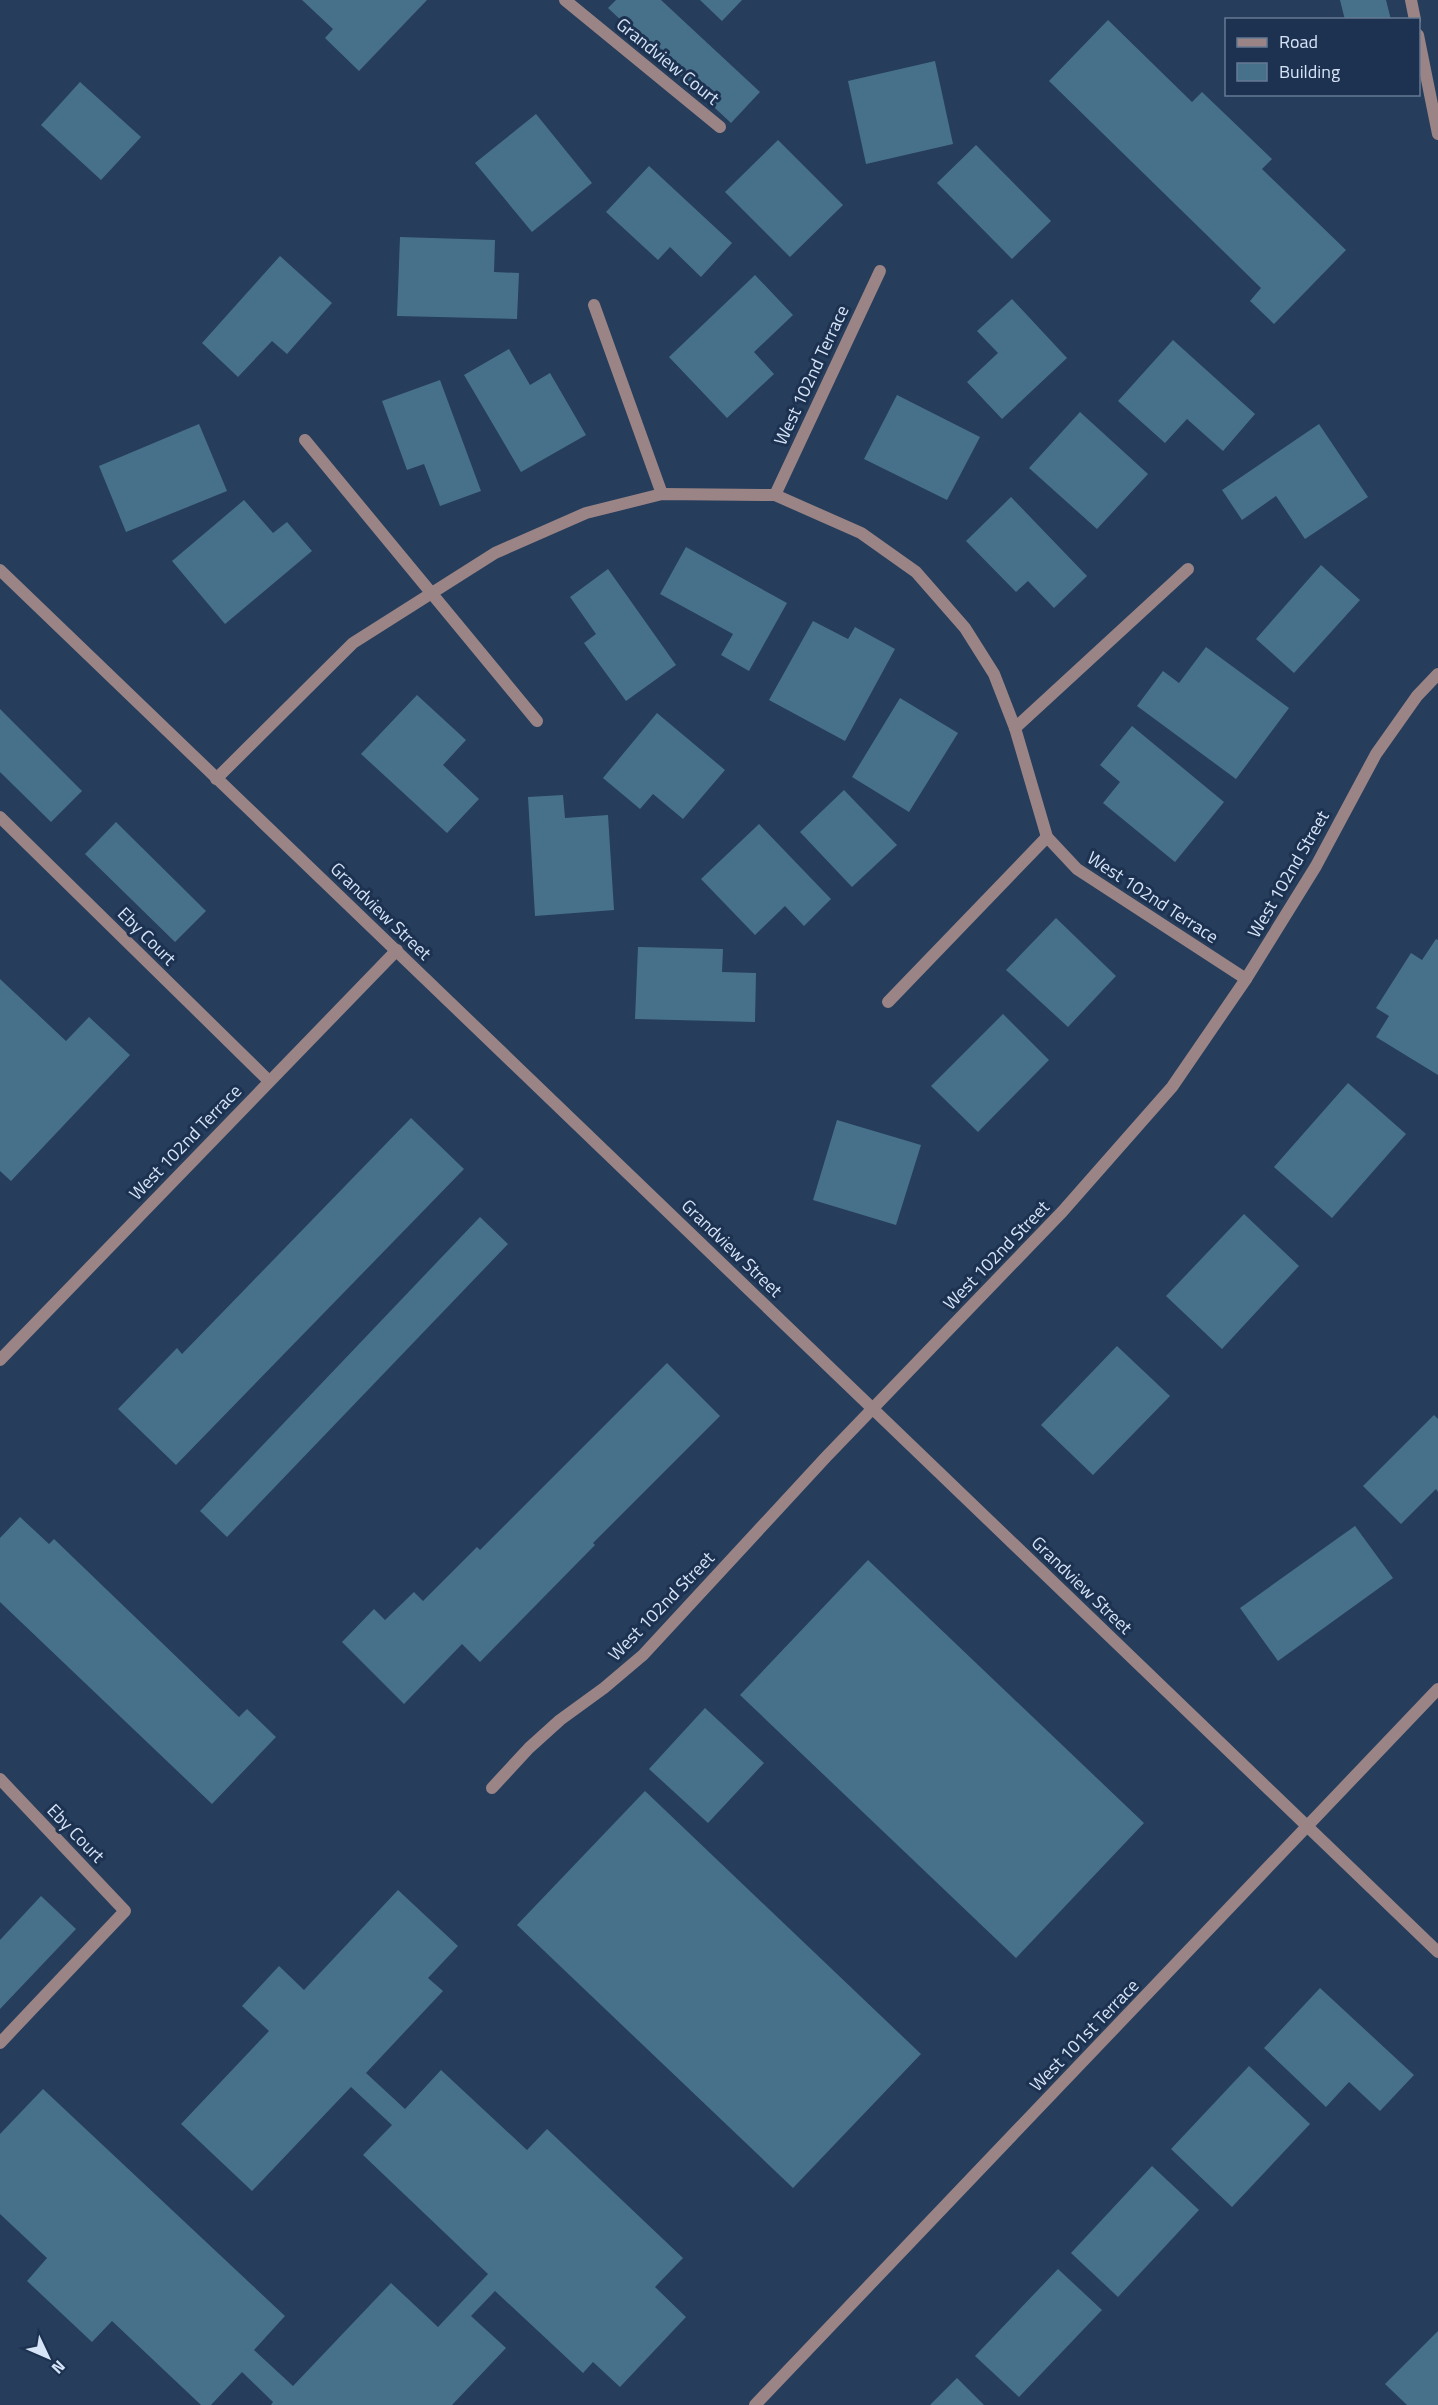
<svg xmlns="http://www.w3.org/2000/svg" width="1438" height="2405" viewBox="0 0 1438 2405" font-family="'Titillium Web',sans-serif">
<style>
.building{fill:#47718a}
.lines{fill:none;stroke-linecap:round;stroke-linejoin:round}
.minor{stroke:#9b8485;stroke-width:12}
.labels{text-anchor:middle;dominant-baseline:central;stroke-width:6;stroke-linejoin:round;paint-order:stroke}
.street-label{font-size:18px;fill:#d6e4f8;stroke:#1c3250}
</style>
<rect width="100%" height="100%" fill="#263d5c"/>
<g class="building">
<polygon points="302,0 427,0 359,71 325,38 333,29"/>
<polygon points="616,0 661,0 760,92 731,123 608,8"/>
<polygon points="700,0 742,0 722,21"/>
<polygon points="1340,0 1386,0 1391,20 1345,20"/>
<polygon points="1108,20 1192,102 1202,92 1272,159 1262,169 1346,250 1274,324 1250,301 1261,288 1049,81"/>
<polygon points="935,61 953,144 866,164 848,81"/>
<polygon points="80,82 141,137 101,180 41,125"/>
<polygon points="536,114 592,183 532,232 475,163"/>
<polygon points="778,140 843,205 790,257 725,192"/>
<polygon points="976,145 1051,221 1012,259 937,183"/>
<polygon points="649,166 732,243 701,277 670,247 658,260 606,212"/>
<polygon points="400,237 495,240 494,272 519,273 517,319 397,316"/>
<polygon points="280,256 332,303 287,354 272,341 238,377 202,343"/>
<polygon points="755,275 793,315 754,352 774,374 727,418 669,357"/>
<polygon points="1012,299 1067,358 1002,419 967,382 998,353 977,331"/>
<polygon points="1173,340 1255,414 1223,451 1187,419 1165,443 1118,401"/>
<polygon points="509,349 530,385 550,373 586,435 521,472 464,375"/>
<polygon points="440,380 481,491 440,506 424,464 407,470 382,401"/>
<polygon points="897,395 980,437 947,500 864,459"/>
<polygon points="1080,412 1148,474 1097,529 1029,468"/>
<polygon points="199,424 227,491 126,532 99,466"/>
<polygon points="1319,424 1368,497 1305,539 1276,496 1242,520 1222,490"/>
<polygon points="1011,497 1087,576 1054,608 1028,581 1016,592 966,541"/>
<polygon points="244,500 273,533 287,522 312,551 225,624 172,561"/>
<polygon points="686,547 787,603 749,671 721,655 733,634 660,594"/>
<polygon points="1321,565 1360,600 1294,673 1256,639"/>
<polygon points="608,569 676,665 626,701 584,643 596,634 570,597"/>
<polygon points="813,621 848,639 855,627 895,649 845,741 769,700"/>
<polygon points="1206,647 1289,708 1236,779 1137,706 1163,671 1179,683"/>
<polygon points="417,695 466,740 443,765 479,799 447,833 361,754"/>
<polygon points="900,698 958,733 909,812 852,777"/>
<polygon points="0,709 82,791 51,822 0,772"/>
<polygon points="657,713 725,770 683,819 653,794 640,809 603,778"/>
<polygon points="1132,726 1224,802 1175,862 1103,803 1120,782 1100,765"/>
<polygon points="844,790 897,845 852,887 800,832"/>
<polygon points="563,795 565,818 608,815 614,910 535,916 528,797"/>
<polygon points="116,822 206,911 175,942 85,854"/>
<polygon points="759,824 831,899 804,926 785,906 755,935 701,879"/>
<polygon points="1056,918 1116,976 1068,1027 1006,970"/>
<polygon points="1436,939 1438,940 1438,1075 1376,1037 1389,1016 1376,1008 1411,953 1422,960"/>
<polygon points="638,947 723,949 722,972 756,973 755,1022 635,1019"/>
<polygon points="0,979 66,1041 89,1017 130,1055 11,1181 0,1171"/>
<polygon points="1003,1014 1049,1060 978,1132 931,1086"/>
<polygon points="1348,1083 1406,1134 1332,1218 1274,1167"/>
<polygon points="411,1118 464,1169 176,1465 118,1409 177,1348 182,1354"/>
<polygon points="837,1120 921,1145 896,1225 813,1200"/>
<polygon points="1244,1214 1299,1266 1222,1349 1166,1296"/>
<polygon points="480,1217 508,1244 227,1537 200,1511"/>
<polygon points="1117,1346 1170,1396 1093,1475 1041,1425"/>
<polygon points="667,1363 720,1416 593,1543 595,1545 480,1662 462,1644 404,1704 342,1642 374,1609 385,1620 414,1592 423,1601 477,1547 480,1550"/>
<polygon points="1434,1415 1438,1419 1438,1492 1436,1489 1401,1524 1363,1486"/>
<polygon points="20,1517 49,1544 54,1539 239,1717 247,1709 276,1737 212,1804 0,1602 0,1538"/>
<polygon points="1355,1526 1393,1578 1278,1661 1240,1608"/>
<polygon points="868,1560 1144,1823 1016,1958 740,1695"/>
<polygon points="705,1708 764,1763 708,1823 649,1769"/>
<polygon points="645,1791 921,2054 793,2188 517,1925"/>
<polygon points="398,1890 458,1946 428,1978 443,1991 366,2073 405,2109 441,2070 527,2150 547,2129 683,2258 655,2287 686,2317 620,2387 593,2362 583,2373 495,2291 471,2316 506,2348 452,2405 271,2405 273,2402 242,2372 211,2405 201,2405 112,2321 92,2342 27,2281 47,2258 0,2214 0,2134 43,2089 285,2316 254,2350 293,2386 391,2283 438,2327 488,2274 363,2155 392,2125 351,2087 252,2191 181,2124 269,2031 242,2006 279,1966 304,1990"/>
<polygon points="41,1896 76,1929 0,2009 0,1940"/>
<polygon points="1320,1988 1414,2075 1380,2111 1349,2082 1326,2107 1264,2048"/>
<polygon points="1249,2066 1310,2124 1232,2207 1171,2149"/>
<polygon points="1152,2166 1199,2210 1118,2297 1071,2253"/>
<polygon points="1058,2269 1102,2310 1019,2397 975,2356"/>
<polygon points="1438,2331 1438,2405 1407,2405 1385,2384"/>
<polygon points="957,2378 984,2405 930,2405"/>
</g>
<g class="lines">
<g class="minor">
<polyline points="565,0 720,127"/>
<polyline points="1411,0 1415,20"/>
<polyline points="1418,35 1438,134"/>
<polyline points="594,305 662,494"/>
<polyline points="305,440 537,721"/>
<polyline points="775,495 880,271"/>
<polyline points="1188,569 1015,728 1047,837 1077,869 1246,979"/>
<polyline points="0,570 1438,1952"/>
<polyline points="216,779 353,643 495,553 586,513 662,494 775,495 861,533 916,572 965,628 994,674 1015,728"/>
<polyline points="0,817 269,1081"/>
<polyline points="888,1002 1047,837"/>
<polyline points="0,1360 397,950"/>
<polyline points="0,1779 125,1911 0,2043"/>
<polyline points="492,1788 529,1748 560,1720 604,1688 643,1655 826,1457 1062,1212 1172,1087 1246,979 1316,866 1376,754 1417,696 1438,674"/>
<polyline points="755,2405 1438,1689"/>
</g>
</g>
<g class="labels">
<g class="street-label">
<text transform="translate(668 61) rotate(39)">Grandview Court</text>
<text transform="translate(811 375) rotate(-65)">West 102nd Terrace</text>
<text transform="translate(1288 874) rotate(-60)">West 102nd Street</text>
<text transform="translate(1153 897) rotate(33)">West 102nd Terrace</text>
<text transform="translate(381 911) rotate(44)">Grandview Street</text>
<text transform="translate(147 936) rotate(45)">Eby Court</text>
<text transform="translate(185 1142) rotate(-46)">West 102nd Terrace</text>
<text transform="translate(732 1248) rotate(44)">Grandview Street</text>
<text transform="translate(996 1255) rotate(-46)">West 102nd Street</text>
<text transform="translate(1082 1585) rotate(44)">Grandview Street</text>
<text transform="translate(661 1606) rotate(-46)">West 102nd Street</text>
<text transform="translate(76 1833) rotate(46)">Eby Court</text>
<text transform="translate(1084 2035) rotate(-46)">West 101st Terrace</text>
</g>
</g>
<rect x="1225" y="18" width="195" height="78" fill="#1c3250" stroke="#667993" stroke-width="1.5"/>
<rect x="1237" y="38" width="30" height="9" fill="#9b8485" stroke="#667993" stroke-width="1.5"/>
<text x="1279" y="48" font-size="18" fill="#d6e4f8">Road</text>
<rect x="1237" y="63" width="30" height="18" fill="#47718a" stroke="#667993" stroke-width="1.5"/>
<text x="1279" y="78" font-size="18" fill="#d6e4f8">Building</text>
<g transform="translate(48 2357) rotate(134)" stroke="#1c3250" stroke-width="4.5" paint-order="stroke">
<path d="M0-4.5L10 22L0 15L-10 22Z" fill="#d6e4f8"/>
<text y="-9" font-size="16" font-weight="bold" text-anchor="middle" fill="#d6e4f8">N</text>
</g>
</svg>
